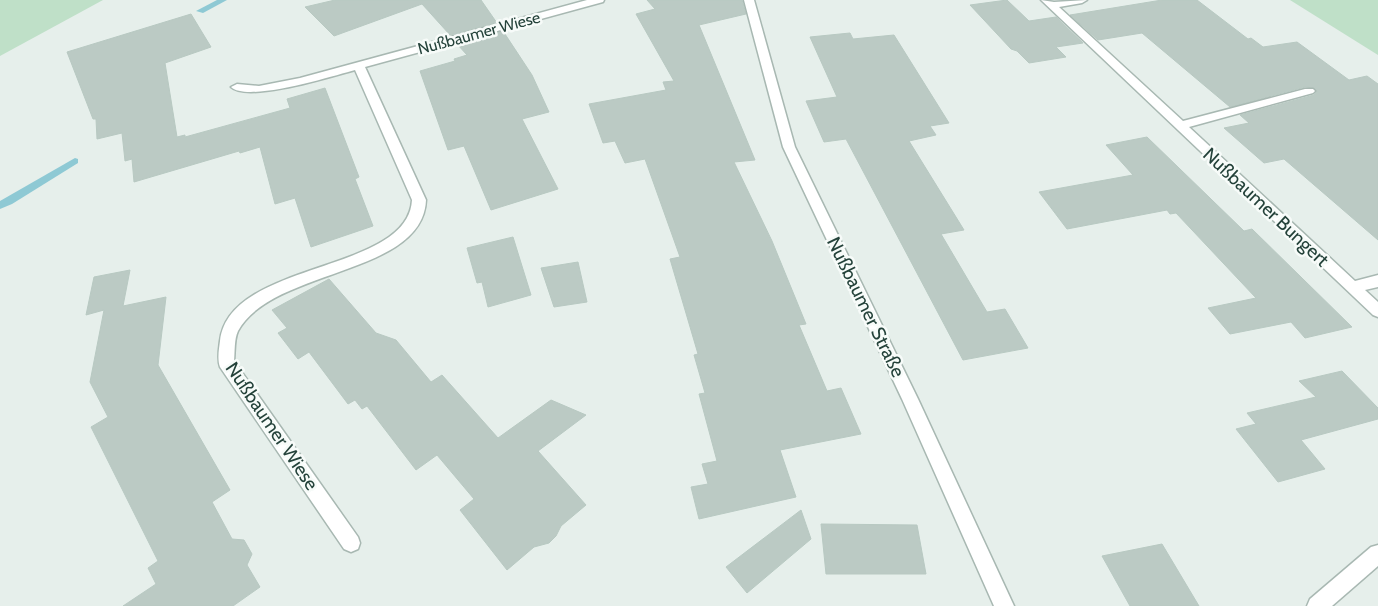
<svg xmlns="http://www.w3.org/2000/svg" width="1378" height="606" viewBox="0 0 1378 606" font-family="Cabin,sans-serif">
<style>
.green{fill:#bfe0c8}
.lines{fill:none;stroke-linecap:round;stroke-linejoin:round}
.stream{fill:#8ec9d4;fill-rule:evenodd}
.building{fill:#bbcac4;stroke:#b8c9c2}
.street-casing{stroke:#a8b8b2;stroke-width:3}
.street{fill:#fff;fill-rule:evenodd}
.labels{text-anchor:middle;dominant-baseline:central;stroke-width:5;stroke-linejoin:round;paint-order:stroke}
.far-street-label{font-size:16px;fill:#24423a;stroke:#f7fbf9}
.street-label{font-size:19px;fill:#24423a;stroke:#f7fbf9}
</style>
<rect width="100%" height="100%" fill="#e6efeb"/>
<g class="green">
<polygon points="0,0 103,0 0,56"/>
<polygon points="1290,0 1378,0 1378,55"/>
</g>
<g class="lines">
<g class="stream">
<polygon points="217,0 227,0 203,13 196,11"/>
<polygon points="75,158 78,159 78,163 12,204 0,209 0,201"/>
</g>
</g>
<g class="building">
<polygon points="335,0 481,0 497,23 450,35 422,4 334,36 305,7"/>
<polygon points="647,0 742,0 746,14 699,25 755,160 734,162 772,241 806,324 799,325 827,391 841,388 861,434 780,450 796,497 699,519 691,487 708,484 702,464 717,461 699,394 705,393 694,355 698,354 670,259 680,257 645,159 625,163 615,141 603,143 589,104 666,90 663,82 674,81 636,14 655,9"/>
<polygon points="1007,0 1029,21 1056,17 1083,43 1056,47 1066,57 1029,63 1017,51 1011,49 970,5"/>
<polygon points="1162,0 1197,0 1248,39 1251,38 1263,47 1297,42 1349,80 1367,76 1378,84 1378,240 1284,159 1264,163 1224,128 1249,123 1240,115 1314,95 1317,91 1314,88 1305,87 1230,107 1142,33 1098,40 1070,15"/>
<polygon points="191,14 211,47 165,63 177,137 185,135 185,137 290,108 287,99 325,88 359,177 355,179 373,226 311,247 295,198 275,204 260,147 240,153 239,151 134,182 132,159 125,161 122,133 97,139 96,119 93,119 67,52"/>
<polygon points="503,31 532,75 549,112 522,119 558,189 491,210 464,146 448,150 420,71 455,61 454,59 467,55 457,44"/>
<polygon points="850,33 853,39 894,35 949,123 930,126 936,135 909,141 964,230 941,234 987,312 1005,309 1028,348 963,360 846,139 824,142 806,101 837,97 810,37"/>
<polygon points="1147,137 1244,231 1252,229 1352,327 1305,338 1291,322 1230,334 1208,308 1256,298 1176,213 1170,214 1167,210 1067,229 1039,192 1133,175 1106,145"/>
<polygon points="513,237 531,295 488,307 482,282 477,283 467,248"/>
<polygon points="578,262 587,302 554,307 541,268"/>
<polygon points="130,270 123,306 166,297 158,365 230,490 212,502 232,539 244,540 252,554 247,565 260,587 233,606 123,606 156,584 148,568 158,561 91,427 108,417 90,382 104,310 86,315 94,277"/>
<polygon points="329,279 376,333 396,340 431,382 442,375 498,438 551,400 586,415 538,451 586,505 561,526 556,536 549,543 534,547 507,570 460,510 474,499 437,455 416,470 367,406 362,409 355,400 348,404 309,352 298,359 278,333 287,328 272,310"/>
<polygon points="1342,371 1378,408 1378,419 1301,440 1325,469 1278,482 1236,429 1256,424 1247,413 1316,397 1299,381"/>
<polygon points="801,510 811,539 747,593 726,567"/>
<polygon points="821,524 917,525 926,574 826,574"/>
<polygon points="1162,544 1199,606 1130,606 1102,556"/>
</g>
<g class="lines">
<defs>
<g id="street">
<path d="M587,0H604L603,2L365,67L426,200C423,276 272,268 238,331C234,339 235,352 234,361L358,537L360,543L358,549L351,552L344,549L220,367C217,359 219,349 220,341C229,260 408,274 412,200L355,70C333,76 247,103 231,87L237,84L259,86L300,78Z"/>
<polygon points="744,0 754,0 795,147 918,399 1014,606 994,606 902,399 783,147"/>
<polygon points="1041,0 1054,2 1087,0 1082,3 1059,7 1183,121 1305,89 1313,89 1315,91 1313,93 1189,127 1355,281 1378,275 1378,287 1365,290 1378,302 1378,317 1373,315"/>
<polygon points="1378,545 1378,566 1332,606 1307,606 1310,599 1371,547"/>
</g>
</defs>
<use href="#street" class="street-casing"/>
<use href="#street" class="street"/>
</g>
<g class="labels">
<g class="far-street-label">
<text transform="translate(479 33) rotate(-15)">Nußbaumer Wiese</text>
</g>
<g class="street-label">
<text transform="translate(1266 207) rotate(43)">Nußbaumer Bungert</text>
<text transform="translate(866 307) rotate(64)">Nußbaumer Straße</text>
<text transform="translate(272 426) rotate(56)">Nußbaumer Wiese</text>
</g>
</g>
</svg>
